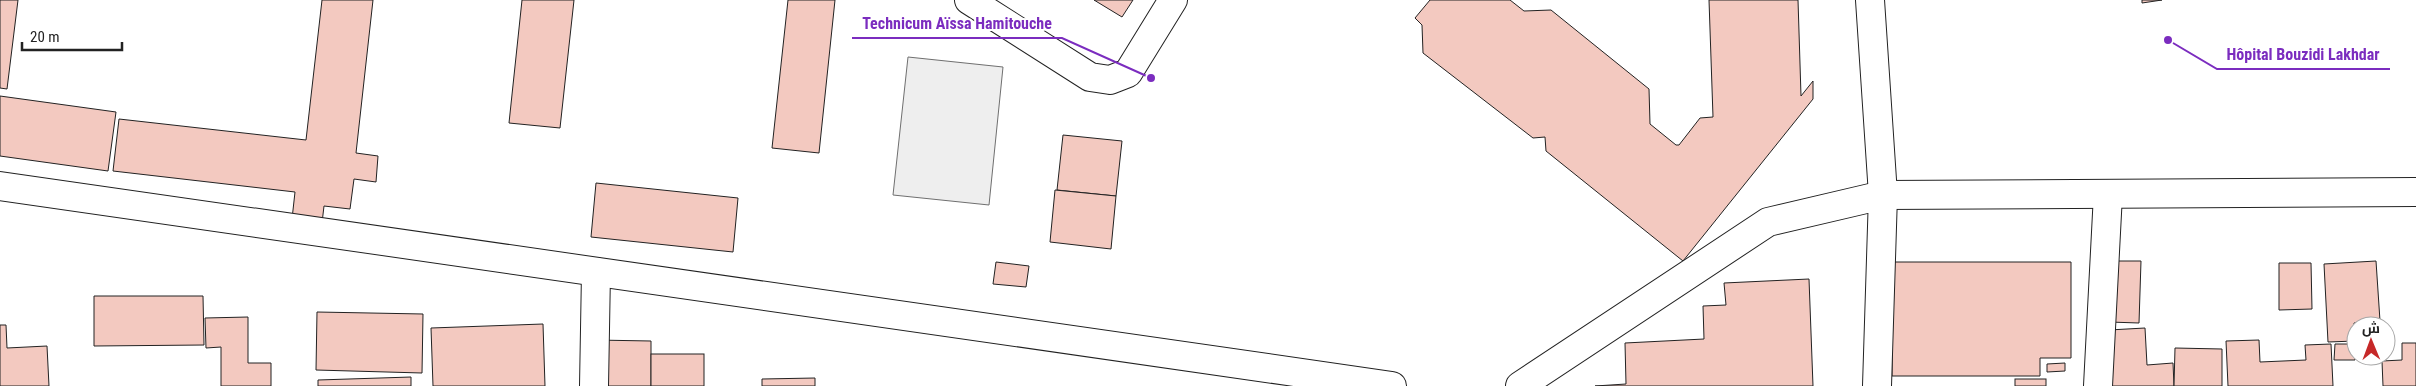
<svg xmlns="http://www.w3.org/2000/svg" width="2416" height="386" viewBox="0 0 2416 386" font-family="'Roboto Condensed',Cairo,sans-serif">
<style>
.green{fill:#eee;stroke:#6f6f6f}
.building{fill:#f3c9c0;stroke:#222}
.lines{fill:none;stroke-linecap:round;stroke-linejoin:round}
.minor-casing{stroke:#222;stroke-width:30}
.minor{stroke:#fff;stroke-width:28}
.leader{fill:none;stroke:#7b2cbf;stroke-width:2}
.callout-dot{fill:#7b2cbf;stroke:#fff;stroke-width:2}
.callout-label{font-size:16px;text-anchor:middle;font-weight:bold;fill:#7b2cbf;stroke:#fff;stroke-width:4;stroke-linejoin:round;paint-order:stroke}
</style>
<rect width="100%" height="100%" fill="#fff"/>
<polygon class="green" points="908,57 1003,67 989,205 893,195"/>
<g class="building">
<polygon points="0,0 18,0 7,89 0,88"/>
<polygon points="322,0 373,0 356,153 378,156 376,182 354,179 350,209 324,206 322,223 292,219 295,192 113,171 119,119 306,140"/>
<polygon points="522,0 574,0 560,128 509,123"/>
<polygon points="788,0 835,0 819,153 772,148"/>
<polygon points="1094,0 1133,0 1122,17"/>
<polygon points="1430,0 1510,0 1524,11 1551,10 1649,89 1650,124 1676,145 1679,145 1700,118 1713,117 1709,0 1798,0 1801,96 1813,81 1813,99 1683,261 1546,151 1545,137 1533,138 1423,53 1422,25 1415,18"/>
<polygon points="2142,0 2162,0 2142,3"/>
<polygon points="0,96 116,112 108,171 0,156"/>
<polygon points="1063,135 1122,141 1116,196 1057,190"/>
<polygon points="596,183 738,198 733,252 591,237"/>
<polygon points="1055,190 1116,196 1111,249 1050,242"/>
<polygon points="2111,261 2141,261 2139,323 2109,322"/>
<polygon points="2376,261 2380,321 2354,323 2355,341 2328,342 2324,264"/>
<polygon points="996,262 1029,266 1026,287 993,284"/>
<polygon points="1892,262 2071,262 2071,358 2040,358 2040,376 1892,376"/>
<polygon points="2279,263 2311,263 2312,309 2279,310"/>
<polygon points="1809,279 1813,386 1595,386 1626,384 1625,343 1704,339 1703,306 1726,305 1724,283"/>
<polygon points="94,296 203,296 204,345 94,346"/>
<polygon points="317,312 423,314 422,373 316,370"/>
<polygon points="248,317 248,363 271,363 271,386 221,386 221,347 206,348 205,318"/>
<polygon points="543,324 545,386 433,386 431,328"/>
<polygon points="0,325 6,325 7,348 47,346 49,386 0,386"/>
<polygon points="2145,328 2147,365 2173,363 2174,386 2112,386 2109,330"/>
<polygon points="595,340 651,341 651,386 594,386"/>
<polygon points="2259,340 2260,362 2306,360 2305,345 2331,344 2333,386 2228,386 2226,341"/>
<polygon points="2402,343 2416,343 2416,386 2383,386 2382,361 2402,360"/>
<polygon points="2335,344 2356,344 2355,360 2334,360"/>
<polygon points="2175,348 2222,349 2222,386 2174,386"/>
<rect x="651" y="354" width="53" height="32"/>
<polygon points="2065,363 2065,371 2047,372 2047,364"/>
<polygon points="411,377 411,386 318,386 318,380"/>
<polygon points="815,378 815,386 762,386 762,379"/>
<rect x="2015" y="379" width="31" height="7"/>
</g>
<g class="lines">
<defs>
<g id="minor">
<polyline points="969,0 1090,77 1110,80 1128,73 1173,0"/>
<polyline points="1870,0 1883,195 2416,192"/>
<polyline points="0,186 1392,386"/>
<polyline points="594,386 596,272"/>
<polyline points="1520,386 1768,222 1883,195 1877,386"/>
<polyline points="2098,386 2108,194"/>
</g>
</defs>
<use href="#minor" class="minor-casing"/>
<use href="#minor" class="minor"/>
</g>
<path class="leader" d="M1151 78L1062 38H852M2168 40L2217 69H2390"/>
<g class="callout-dot">
<circle cx="1151" cy="78" r="5"/>
<circle cx="2168" cy="40" r="5"/>
</g>
<g class="callout-label">
<text x="957" y="29">Technicum Aïssa Hamitouche</text>
<text x="2303" y="60">Hôpital Bouzidi Lakhdar</text>
</g>
<g transform="translate(2371 341) rotate(359)"><circle r="24" fill="#ffffff" stroke="#a7a7a7"/>
<path d="M0-4L9 19L0 12L-9 19Z" fill="#c62828"/>
<text y="-8" font-size="14" font-weight="bold" text-anchor="middle" fill="#222222">ش</text>
</g>
<path d="M22 42v8h100v-8" fill="none" stroke="#222222" stroke-width="2.5"/>
<text x="30" y="42" font-size="15" fill="#222222" stroke="#ffffff" stroke-width="4" paint-order="stroke">20 m</text>
</svg>
